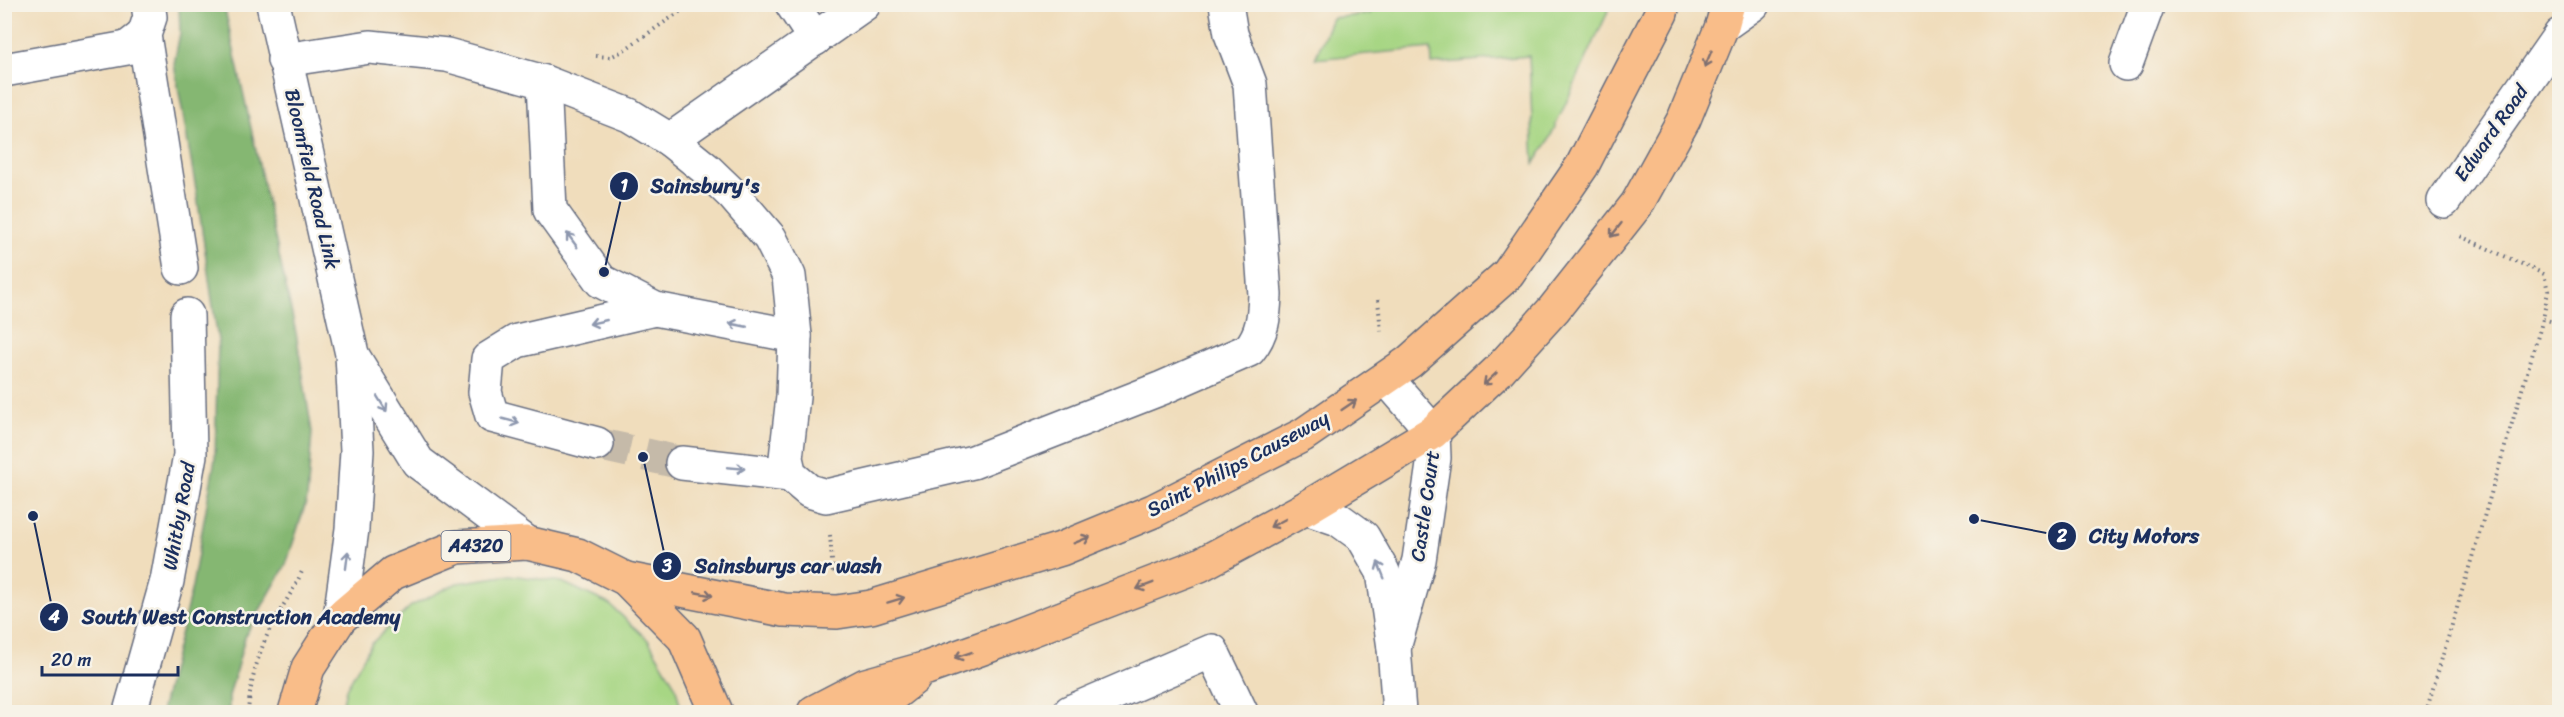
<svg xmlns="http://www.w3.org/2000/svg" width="2564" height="717" viewBox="0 0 2564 717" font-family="Sriracha,sans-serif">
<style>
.green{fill:#a7d684;stroke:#618271;stroke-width:1.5}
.forest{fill:#85b772;stroke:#507368;stroke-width:1.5}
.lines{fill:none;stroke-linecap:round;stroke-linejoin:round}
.minor-tunnel{stroke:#c5baa9;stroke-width:33;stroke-dasharray:33 16;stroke-linecap:butt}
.minor-casing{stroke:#666c7f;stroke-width:36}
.major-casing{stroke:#666c7f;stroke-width:36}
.path{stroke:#666c7f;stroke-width:4;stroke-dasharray:1.5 4.5;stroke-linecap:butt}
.minor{stroke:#fff;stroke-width:33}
.major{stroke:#f9bd89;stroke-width:33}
.oneway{stroke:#7f6f71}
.oneway2{stroke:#8d97ae}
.labels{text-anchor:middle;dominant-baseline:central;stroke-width:5;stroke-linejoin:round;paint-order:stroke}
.shield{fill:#f7f3e8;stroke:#5d6a87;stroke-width:1.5}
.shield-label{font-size:18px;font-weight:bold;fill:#1b2f5e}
.street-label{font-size:20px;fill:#1b2f5e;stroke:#f7f3e8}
.leader{fill:none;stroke:#1b2f5e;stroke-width:2}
.callout-dot{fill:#1b2f5e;stroke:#f7f3e8;stroke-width:2}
.mark-label{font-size:18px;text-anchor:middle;font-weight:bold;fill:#fff}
.callout-label{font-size:21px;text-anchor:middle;font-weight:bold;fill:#1b2f5e;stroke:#f7f3e8;stroke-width:5;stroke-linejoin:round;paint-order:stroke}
</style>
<rect width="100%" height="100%" fill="#f7f3e8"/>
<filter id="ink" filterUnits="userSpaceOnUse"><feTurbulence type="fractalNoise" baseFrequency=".0167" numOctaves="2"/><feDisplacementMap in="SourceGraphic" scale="12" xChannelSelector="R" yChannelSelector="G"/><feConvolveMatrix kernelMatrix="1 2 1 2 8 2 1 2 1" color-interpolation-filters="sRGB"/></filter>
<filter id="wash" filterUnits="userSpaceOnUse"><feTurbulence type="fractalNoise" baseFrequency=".008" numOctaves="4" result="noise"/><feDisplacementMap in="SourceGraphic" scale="24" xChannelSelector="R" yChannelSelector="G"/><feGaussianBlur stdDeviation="1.35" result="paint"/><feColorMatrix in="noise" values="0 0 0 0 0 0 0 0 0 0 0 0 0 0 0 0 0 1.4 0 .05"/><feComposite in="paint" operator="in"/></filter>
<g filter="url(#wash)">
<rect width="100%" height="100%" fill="#f0ddbc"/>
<g class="green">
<polygon points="1369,5 1369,4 1611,5 1548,142 1534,164 1529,56 1432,64 1431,48 1315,59 1332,18 1370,14"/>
<polygon points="510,575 562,582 609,604 648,640 675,685 682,712 341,712 346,689 372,643 411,606 457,583"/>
</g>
<polygon class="forest" points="179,5 224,5 296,333 312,432 307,499 286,565 246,634 229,696 229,712 161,712 192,587 215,459 218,341 196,189 174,64 180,33"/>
</g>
<g filter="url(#ink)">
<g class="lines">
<polyline class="minor-tunnel" points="597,444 682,463"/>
<defs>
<g id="minor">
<polyline points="148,4 150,17 144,35 181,268"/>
<polyline points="273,4 352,354 357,451 352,529 340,618"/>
<polyline points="792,4 815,39"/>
<polyline points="1722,26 1753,4"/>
<path d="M284,60L370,47L447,55L544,82L629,115L670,140L706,169L733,195L770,238L789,276L795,336L793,397L786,458L790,475L809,491L826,496L973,462L1162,388L1249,350C1263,333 1264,316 1265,295L1250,84L1231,34L1226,4"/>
<polyline points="2126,64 2148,4"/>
<polyline points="4,70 127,48 144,35"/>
<polyline points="544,82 550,210 601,281 655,309 795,336"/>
<polyline points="670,140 864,4"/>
<polyline points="2444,201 2560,35"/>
<polyline points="354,358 418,462 527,543"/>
<polyline points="1387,379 1433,432 1434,458 1419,560 1394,648"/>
<polyline points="597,444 492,416 485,392 488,359 517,341 655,309"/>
<polyline points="682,463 790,475"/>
<polyline points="1306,508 1338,519 1363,537 1383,572 1394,648 1399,712"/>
<polyline points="130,712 167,581 190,455 187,315"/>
<polyline points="1070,712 1212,651 1241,712"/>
</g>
<g id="major">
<polyline points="626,579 784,610 837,612 871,607 1061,549 1153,511 1303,435 1409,362 1508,274 1582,166 1661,13 1663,4"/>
<polyline points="295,712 308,668 340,618 393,573 457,547 527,543 578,555 626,579 684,638 716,712"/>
<polyline points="814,712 866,685 927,668 1005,640 1200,565 1306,508 1433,432 1498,371 1554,309 1637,204 1684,119 1722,26 1728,4"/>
<polyline points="871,712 914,678"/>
</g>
</defs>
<use href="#minor" class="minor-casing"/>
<use href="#major" class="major-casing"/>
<g class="path">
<polyline points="596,56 610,57 621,52 691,4"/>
<polyline points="1378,300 1381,332"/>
<polyline points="2543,319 2560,324"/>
<polyline points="830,535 833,573"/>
<path d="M248,712C250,684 257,657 269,631C279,610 294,591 303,569"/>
<polyline points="2426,712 2543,319 2548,291 2544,274 2460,236"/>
</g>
<use href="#minor" class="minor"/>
<use href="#major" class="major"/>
</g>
<defs><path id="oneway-shaft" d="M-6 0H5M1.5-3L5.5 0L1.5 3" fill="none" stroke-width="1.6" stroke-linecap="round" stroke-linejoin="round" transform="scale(1.5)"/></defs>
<g class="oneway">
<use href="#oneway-shaft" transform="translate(1708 59) rotate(113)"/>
<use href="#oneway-shaft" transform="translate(1616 230) rotate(128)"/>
<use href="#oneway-shaft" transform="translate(1490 379) rotate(137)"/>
<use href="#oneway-shaft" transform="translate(1349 405) rotate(-34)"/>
<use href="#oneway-shaft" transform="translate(1278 523) rotate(152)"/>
<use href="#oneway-shaft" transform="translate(1082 540) rotate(-22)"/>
<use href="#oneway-shaft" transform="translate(1145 586) rotate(159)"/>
<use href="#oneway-shaft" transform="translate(704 594) rotate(11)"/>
<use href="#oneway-shaft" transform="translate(896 600) rotate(-17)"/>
<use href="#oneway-shaft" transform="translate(963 655) rotate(161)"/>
</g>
<g class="oneway2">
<use href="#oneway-shaft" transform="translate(572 240) rotate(-126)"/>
<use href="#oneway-shaft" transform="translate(598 322) rotate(167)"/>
<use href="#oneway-shaft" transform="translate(738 325) rotate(-169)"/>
<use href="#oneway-shaft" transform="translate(382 404) rotate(58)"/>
<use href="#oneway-shaft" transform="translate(511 421) rotate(15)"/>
<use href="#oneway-shaft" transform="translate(736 468) rotate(5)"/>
<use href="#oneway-shaft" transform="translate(347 560) rotate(-83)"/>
<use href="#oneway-shaft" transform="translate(1381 570) rotate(-112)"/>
</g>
</g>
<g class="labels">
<rect class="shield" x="441.5" y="531" width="69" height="30" rx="4.5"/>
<g class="shield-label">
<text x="476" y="546">A4320</text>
</g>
<g class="street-label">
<text transform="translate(2491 133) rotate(-55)">Edward Road</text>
<text transform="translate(312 179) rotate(77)">Bloomfield Road Link</text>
<text transform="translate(1238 464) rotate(-28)">Saint Philips Causeway</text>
<text transform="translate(1425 506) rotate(-82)">Castle Court</text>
<text transform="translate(179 516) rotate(-80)">Whitby Road</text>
</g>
</g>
<path class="leader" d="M604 272L624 186M1974 519L2062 536M643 457L667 566M33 516L54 617"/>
<g class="callout-dot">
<circle cx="604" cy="272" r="6"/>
<circle cx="1974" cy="519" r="6"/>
<circle cx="643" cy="457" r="6"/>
<circle cx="33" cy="516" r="6"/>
<circle cx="624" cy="186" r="15"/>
<circle cx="2062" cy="536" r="15"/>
<circle cx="667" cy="566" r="15"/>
<circle cx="54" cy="617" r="15"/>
</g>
<g class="mark-label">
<text x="624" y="192">1</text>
<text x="2062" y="542">2</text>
<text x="667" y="572">3</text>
<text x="54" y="623">4</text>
</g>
<g class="callout-label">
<text x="705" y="193">Sainsbury's</text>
<text x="2144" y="543">City Motors</text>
<text x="788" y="573">Sainsburys car wash</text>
<text x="241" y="624">South West Construction Academy</text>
</g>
<rect width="2564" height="717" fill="none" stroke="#f7f3e8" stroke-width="24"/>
<path d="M42 666v9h136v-9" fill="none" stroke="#1b2f5e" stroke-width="3"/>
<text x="51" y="666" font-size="18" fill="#1b2f5e" stroke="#f7f3e8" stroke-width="4.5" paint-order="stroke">20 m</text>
</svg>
